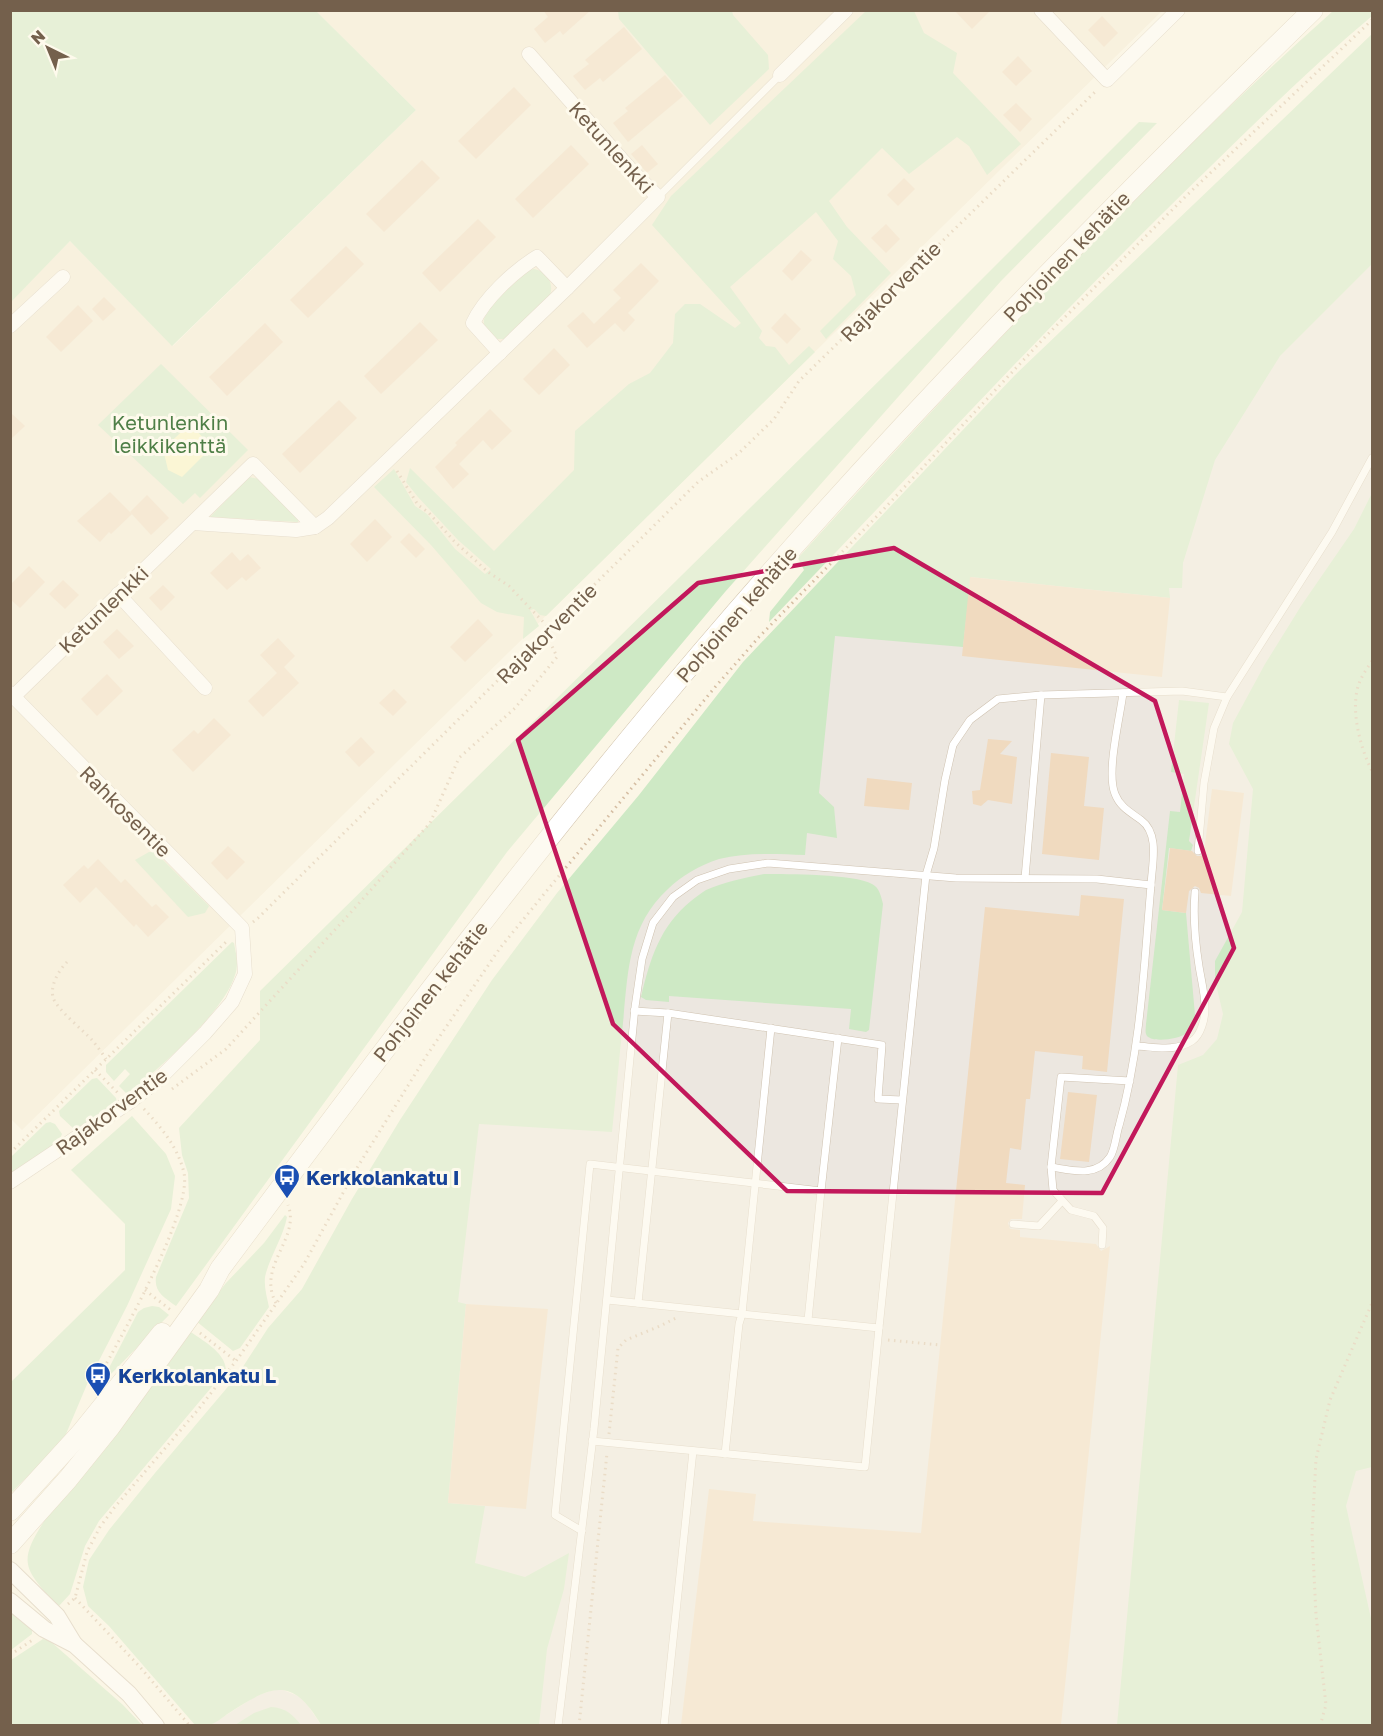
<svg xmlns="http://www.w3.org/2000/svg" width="1383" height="1736" viewBox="0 0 1383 1736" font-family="'Golos Text',sans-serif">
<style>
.residential{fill:#f3ead5}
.industrial{fill:#ece7e0}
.green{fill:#cee9c5}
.sand{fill:#faf6c2}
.building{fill:#f0dabf}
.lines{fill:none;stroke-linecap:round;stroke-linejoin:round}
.service-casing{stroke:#cfc2b0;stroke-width:8}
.minor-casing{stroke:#cfc2b0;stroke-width:15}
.tertiary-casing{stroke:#cfc2b0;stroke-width:18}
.secondary-casing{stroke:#d0c1aa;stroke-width:21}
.path{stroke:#d5bda2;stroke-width:3;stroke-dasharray:1.5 4.5;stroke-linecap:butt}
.service{stroke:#fff;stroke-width:7}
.minor{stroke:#fff;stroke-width:14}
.tertiary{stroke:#fff;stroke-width:16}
.secondary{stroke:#fff;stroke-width:20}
.marked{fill:none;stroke:#c2185b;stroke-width:4.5;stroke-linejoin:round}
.labels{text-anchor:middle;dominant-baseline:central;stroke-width:6;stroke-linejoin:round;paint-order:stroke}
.street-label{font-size:20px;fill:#74604c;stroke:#fefaec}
.park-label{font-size:20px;fill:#4f7f47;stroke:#fefaec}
.transit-label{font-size:20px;font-weight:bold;fill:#164399;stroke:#fefaec;text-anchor:start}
</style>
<rect width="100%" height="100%" fill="#fbf6e6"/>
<polygon class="residential" points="316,11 1162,11 22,1130 10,1118 10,302 70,241 173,346 416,110"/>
<g class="industrial">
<polygon points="1372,219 1372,1725 505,1725 414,1509 462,1121 600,955 797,628"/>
<polygon points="273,1690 283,1690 298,1696 305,1701 321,1725 209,1726 256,1696"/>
</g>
<g class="green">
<polygon points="11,10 316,11 416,110 172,346 70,241 11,302"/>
<polygon points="618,11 732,11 733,15 768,55 769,69 710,125 619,19"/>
<polygon points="866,11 914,11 924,33 957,53 953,73 1021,144 987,175 969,146 957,137 909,174 882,148 829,201 847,227 891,273 826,339 820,331 856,295 851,276 833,259 838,241 816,212 730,287 762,331 759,338 766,346 775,347 789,365 809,346 815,352 546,616 540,615 534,609 530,610 539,626 523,639 524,617 497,612 481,603 431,545 374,487 394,469 415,506 427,514 455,549 485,574 491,569 458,540 418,497 406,482 410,468 494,551 574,470 575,431 629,384 650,373 673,343 675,314 685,304 700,304 735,328 741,323 652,225 671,196"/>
<path d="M1333,11H1372V16C1316,63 1263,115 1210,167C1058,314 916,470 769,622L770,612L804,570L798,558C969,369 1144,180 1333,11Z"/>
<path d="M1372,34V264L1280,356L1215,460L1183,563L1182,588H1169L1170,598L971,577L963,647L835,636L819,793L834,807L837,838L807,833L805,855C776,854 747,852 719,859C700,865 681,876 668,889C628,926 628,972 623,1023C619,1059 616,1095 612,1132L479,1124L458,1302L466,1304L448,1503L485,1506L475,1563L525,1577L569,1553L564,1589L547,1649L539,1725H321C292,1675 271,1686 229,1713C223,1717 215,1724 209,1725C205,1727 199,1725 195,1725L109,1626L88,1606L83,1587L89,1560L109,1530L155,1473L237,1376L268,1328L302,1289L352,1199L400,1120L492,980L557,893L639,795L743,662L1015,375Z"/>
<path d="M1139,122L1157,123L1001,281L725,592L507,852L176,1306C164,1297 154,1292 156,1277L189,1198L188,1173L182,1155L179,1128L260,1040V991L961,300Z"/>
<path d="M534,269C547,271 554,283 550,295L504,339H496C492,335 486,330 484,324C481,309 518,281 529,270Z"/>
<polygon points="161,364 248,450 200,498 195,493 183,504 98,425"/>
<polygon points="249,477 259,479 298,519 298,522 210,517"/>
<polygon points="1372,493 1372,1467 1356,1471 1346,1506 1372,1623 1372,1725 1117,1725 1178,1065 1203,1055 1217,1039 1223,1014 1215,980 1215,961 1242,912 1253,789 1229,744 1233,723 1265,664 1301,606 1354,529"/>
<path d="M1179,700L1209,703L1189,841L1193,845L1191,851L1169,848L1162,910L1186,913L1195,1015C1193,1021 1192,1029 1187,1033C1180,1039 1149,1044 1146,1034C1145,1031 1146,1027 1146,1024L1170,811L1180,812L1184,774L1171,772Z"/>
<polygon points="149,852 155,852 209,906 205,913 188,917 135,860"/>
<path d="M764,874C787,874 855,874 872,884C880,888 881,897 883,904L869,1030L866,1032L849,1029L851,1009L669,996V1002L646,1000L641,997C650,959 660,926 691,901C696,897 701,893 706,890C724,882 744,878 764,874Z"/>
<path d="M232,942L234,943C236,954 239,964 235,975C225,1011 158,1070 127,1094L119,1086L130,1074L125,1069L114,1081L106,1072V1065Z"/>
<polygon points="97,1078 116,1098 117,1103 78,1129 74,1129 60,1116 59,1111 92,1079"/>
<polygon points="132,1116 166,1154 175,1176 171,1209 127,1306 88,1382 63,1441 11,1493 11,1382 125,1270 125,1224 71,1170"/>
<polygon points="50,1122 55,1124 62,1134 59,1141 11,1173 11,1157 46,1123"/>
<path d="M285,1215L287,1217C283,1238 269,1258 265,1277C264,1288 267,1297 269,1307L240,1348L233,1351L196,1321L226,1283L264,1243Z"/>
<polygon points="152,1306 159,1307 169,1315 107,1378 110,1366 138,1312 144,1308"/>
<path d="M188,1330C201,1340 225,1351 226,1370L99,1521L85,1546L70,1594L58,1607C22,1566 17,1563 48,1515Z"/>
<polygon points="11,1610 32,1628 32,1634 11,1650"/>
<polygon points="43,1639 50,1641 123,1705 142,1725 11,1725 11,1660"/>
<path d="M271,1707C286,1708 292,1714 301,1725H235L254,1713Z"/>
</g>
<polygon class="sand" points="190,424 212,447 182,477 168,470 163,449"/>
<g class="building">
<polygon points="543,10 591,10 563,35 560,31 545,43 534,29 548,17"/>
<polygon points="954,10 991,10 972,29"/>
<polygon points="1102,16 1118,33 1104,47 1088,30"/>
<polygon points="624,27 642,49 603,82 600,78 585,90 573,76 589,64 585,60"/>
<polygon points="1018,56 1032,71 1016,86 1002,72"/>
<polygon points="665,75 683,96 628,142 613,123 628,111 625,108"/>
<polygon points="514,87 531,105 476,159 458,141"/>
<polygon points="1016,103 1032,119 1020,132 1003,115"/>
<polygon points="571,145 589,164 533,218 515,199"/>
<polygon points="642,145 658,164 647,173 631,154"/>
<polygon points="422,160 440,178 384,232 366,214"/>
<polygon points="904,178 915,189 898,206 887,195"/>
<polygon points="478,219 496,237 440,292 422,273"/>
<polygon points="886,224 900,239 886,253 871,238"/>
<polygon points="346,246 364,264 308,318 290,300"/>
<polygon points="801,250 812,260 792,281 782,271"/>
<polygon points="641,263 659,281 628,313 635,320 624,332 615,323 587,348 567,326 583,312 594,324 621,298 613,290"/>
<polygon points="104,297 116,309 103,321 92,309"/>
<polygon points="78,305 93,321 61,352 46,337"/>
<polygon points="785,313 801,329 787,344 771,328"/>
<polygon points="420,322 438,340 381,394 364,376"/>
<polygon points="265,323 283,342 227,396 209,377"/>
<polygon points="554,348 570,365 539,395 523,379"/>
<polygon points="339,400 357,418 300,473 282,454"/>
<polygon points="490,409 512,431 492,450 483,440 459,464 469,474 453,489 435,467 457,445 455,443"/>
<polygon points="10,412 25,426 10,440"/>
<polygon points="110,492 132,514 111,534 109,532 100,542 77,521"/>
<polygon points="147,495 169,518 151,535 130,512"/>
<polygon points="375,519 392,537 367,562 350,544"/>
<polygon points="409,533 425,549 416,558 400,542"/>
<polygon points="232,552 240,561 248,554 261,568 246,581 242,577 227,590 210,573"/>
<polygon points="29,566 45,582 20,608 10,599 10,585"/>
<polygon points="970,577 1170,598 1162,677 962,656"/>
<polygon points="63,580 79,595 65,609 49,594"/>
<polygon points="163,585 175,597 161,611 149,598"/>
<polygon points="478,619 493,635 465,662 450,647"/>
<polygon points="117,629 134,646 119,659 103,642"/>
<polygon points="278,638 295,656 284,667 299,683 263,717 248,701 277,673 260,655"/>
<polygon points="107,674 123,691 97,716 81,699"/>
<polygon points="394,689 407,702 393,716 379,703"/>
<polygon points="214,718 231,735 193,772 172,750 194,730 198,734"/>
<polygon points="361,737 375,752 359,767 345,752"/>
<polygon points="988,739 1012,741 1000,754 1017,757 1012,804 988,800 981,806 973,804 972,791 980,790"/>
<polygon points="1051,753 1089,757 1084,806 1104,808 1099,860 1042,854"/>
<polygon points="867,778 912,783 909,810 864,806"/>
<polygon points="1212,789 1244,793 1231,896 1201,893 1199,888 1195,886 1189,891 1186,913 1162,910 1170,848 1192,851 1197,856 1201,856 1204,852"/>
<polygon points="228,846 245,862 227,880 211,863"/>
<polygon points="98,859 121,883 125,879 152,907 156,904 169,917 148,937 136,924 134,927 96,887 80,903 63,885 84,865 88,869"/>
<polygon points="1081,895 1124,899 1107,1072 1082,1069 1083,1056 1035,1051 1030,1099 1026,1099 1021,1150 1010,1148 1006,1183 1025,1185 1022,1219 1011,1219 1008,1223 1010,1229 1020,1230 1020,1237 1096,1244 1101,1251 1110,1246 1061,1725 681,1725 709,1489 756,1494 753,1521 921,1533 985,907 1079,916"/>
<polygon points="1068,1092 1097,1095 1089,1162 1060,1159"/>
<polygon points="466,1304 548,1309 526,1509 448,1503"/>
</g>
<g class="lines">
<defs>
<g id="service">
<polyline points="658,197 780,75"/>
<path d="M1123,693C1120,718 1106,772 1115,794C1120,807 1130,812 1141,820C1160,834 1152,864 1151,885"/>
<polyline points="1198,851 1204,783 1214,728 1227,697"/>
<polyline points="1025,878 1041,695"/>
<polyline points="634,1011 668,1013"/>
<path d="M1137,1046C1155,1047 1175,1052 1192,1041C1201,1035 1205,1019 1205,1008C1205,994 1201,979 1199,966C1195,941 1193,917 1195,892"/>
<polyline points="1051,1167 1053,1190 1071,1210 1094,1216 1103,1228 1102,1245"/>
<polyline points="1013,1224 1039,1226 1062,1201"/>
<polyline points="607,1300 879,1328 926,875 934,848 945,780 953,745 970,720 998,699 1041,695 1182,691 1227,697 1332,532 1372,458"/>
<polyline points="638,1303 668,1013 882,1045 878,1099 902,1100"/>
<polyline points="808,1320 821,1191"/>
<polyline points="592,1441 865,1467 879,1328"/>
<polyline points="725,1454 739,1324 742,1314 771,1028"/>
<polyline points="582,1531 555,1515 590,1164 821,1191 838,1038"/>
<path d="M558,1726L594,1429L635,1007L642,959L653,923L673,897L697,880L729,869L768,863L956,878L1097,879L1151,885C1144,966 1141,1048 1119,1126C1116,1135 1115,1150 1110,1157C1096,1178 1071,1170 1051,1167L1061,1077L1130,1081"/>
<polyline points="664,1726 693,1451"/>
</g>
<g id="minor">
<polyline points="1041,10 1107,80 1178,10"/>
<polyline points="780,75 846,10"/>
<polyline points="10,326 63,277"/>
<path d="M500,353L473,323C484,299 514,271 537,257L567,288"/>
<polyline points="193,523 296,530 315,527 328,518 567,288 658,197 631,170 529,54"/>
<polyline points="118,594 205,688"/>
<polyline points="10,693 242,928 245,974 232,1002 205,1033 157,1081 131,1101 10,1182"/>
<polyline points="14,696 253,464 315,527"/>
</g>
<g id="tertiary">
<polyline points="10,1570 57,1616 74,1644"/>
<polyline points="10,1601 44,1629 75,1645 129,1694 156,1726"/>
</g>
<g id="secondary">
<polyline points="10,1511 81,1433 162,1333"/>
<path d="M10,1544L68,1479L110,1427L209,1290L220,1269C375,1061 532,852 700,654C892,428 1100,217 1313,10"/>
</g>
</defs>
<use href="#service" class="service-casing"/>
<use href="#minor" class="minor-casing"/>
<use href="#tertiary" class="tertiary-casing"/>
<use href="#secondary" class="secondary-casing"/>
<g class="path">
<polyline points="397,471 418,505 428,512 454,541 488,572 509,586 549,628"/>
<path d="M1372,661C1368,667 1363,674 1360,681C1349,706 1360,748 1372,771"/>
<polyline points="253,922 258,918 698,482 739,453 774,419 799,381 1097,90"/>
<path d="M67,962C59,970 50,985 53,997C56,1009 83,1030 92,1040C97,1046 102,1053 106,1059"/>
<polyline points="95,1070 119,1094"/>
<polyline points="172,1089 226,1049 353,910 430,823 459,758 515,708 557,657 546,633"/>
<polyline points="10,1153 228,940"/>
<polyline points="145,1290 172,1311"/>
<path d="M276,1303C256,1266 301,1239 288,1205"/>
<polyline points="200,1333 236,1361"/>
<polyline points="888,1340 940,1345"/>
<path d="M102,1380L105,1366C125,1330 192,1210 184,1173C178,1147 161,1127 143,1108"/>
<polyline points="609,1434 618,1348 626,1340 660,1326 676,1318"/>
<polyline points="75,1598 140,1667 190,1726"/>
<polyline points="68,1604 75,1598 87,1552 100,1527 114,1508 197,1411 236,1361 304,1264 355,1171 427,1055 500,948 549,888 716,686 759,637 882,511 1046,336 1186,196 1372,20"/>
<polyline points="10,1655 34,1639"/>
<polyline points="579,1726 607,1453"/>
<polyline points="1320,1726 1326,1705 1316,1615 1312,1533 1316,1459 1330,1400 1372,1303"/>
</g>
<use href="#service" class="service"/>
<use href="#minor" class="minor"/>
<use href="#tertiary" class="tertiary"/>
<use href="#secondary" class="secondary"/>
</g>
<path d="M0 0H1383V1736H0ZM894,548L1155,701L1234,948L1102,1193L787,1191L613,1024L518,740L698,583Z" fill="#fbf6e6" fill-opacity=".55" fill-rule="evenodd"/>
<path class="marked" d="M894,548L1155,701L1234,948L1102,1193L787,1191L613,1024L518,740L698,583Z"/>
<defs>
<symbol id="bus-pin" viewBox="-11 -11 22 30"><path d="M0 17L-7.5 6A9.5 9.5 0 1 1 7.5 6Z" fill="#1a4fb4" stroke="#fefaec"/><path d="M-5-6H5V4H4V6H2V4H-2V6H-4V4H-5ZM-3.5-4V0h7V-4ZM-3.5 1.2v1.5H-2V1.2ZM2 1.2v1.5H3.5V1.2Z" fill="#fff"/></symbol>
</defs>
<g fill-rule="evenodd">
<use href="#bus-pin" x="272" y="1162" width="30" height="40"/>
<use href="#bus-pin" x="83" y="1360" width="30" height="40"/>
</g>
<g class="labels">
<g class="street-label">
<text transform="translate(612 147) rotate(48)">Ketunlenkki</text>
<text transform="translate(1066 256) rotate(-46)">Pohjoinen kehätie</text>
<text transform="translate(890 291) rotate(-45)">Rajakorventie</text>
<text transform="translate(103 609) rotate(-44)">Ketunlenkki</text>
<text transform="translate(736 614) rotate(-49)">Pohjoinen kehätie</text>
<text transform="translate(546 633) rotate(-45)">Rajakorventie</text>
<text transform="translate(126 811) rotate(45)">Rahkosentie</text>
<text transform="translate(430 991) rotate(-52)">Pohjoinen kehätie</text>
<text transform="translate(111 1111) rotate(-36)">Rajakorventie</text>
</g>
<g class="park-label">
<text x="170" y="422">Ketunlenkin<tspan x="170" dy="23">leikkikenttä</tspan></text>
</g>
<g class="transit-label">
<text x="306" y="1177">Kerkkolankatu I</text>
<text x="118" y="1375">Kerkkolankatu L</text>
</g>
</g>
<rect width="1383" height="1736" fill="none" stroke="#74604c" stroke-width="24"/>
<g transform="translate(48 48) rotate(317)" stroke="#fefaec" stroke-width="4.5" paint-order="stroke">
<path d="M0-4.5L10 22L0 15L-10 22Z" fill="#74604c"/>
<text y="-9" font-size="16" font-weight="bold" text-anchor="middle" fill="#74604c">N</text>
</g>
</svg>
